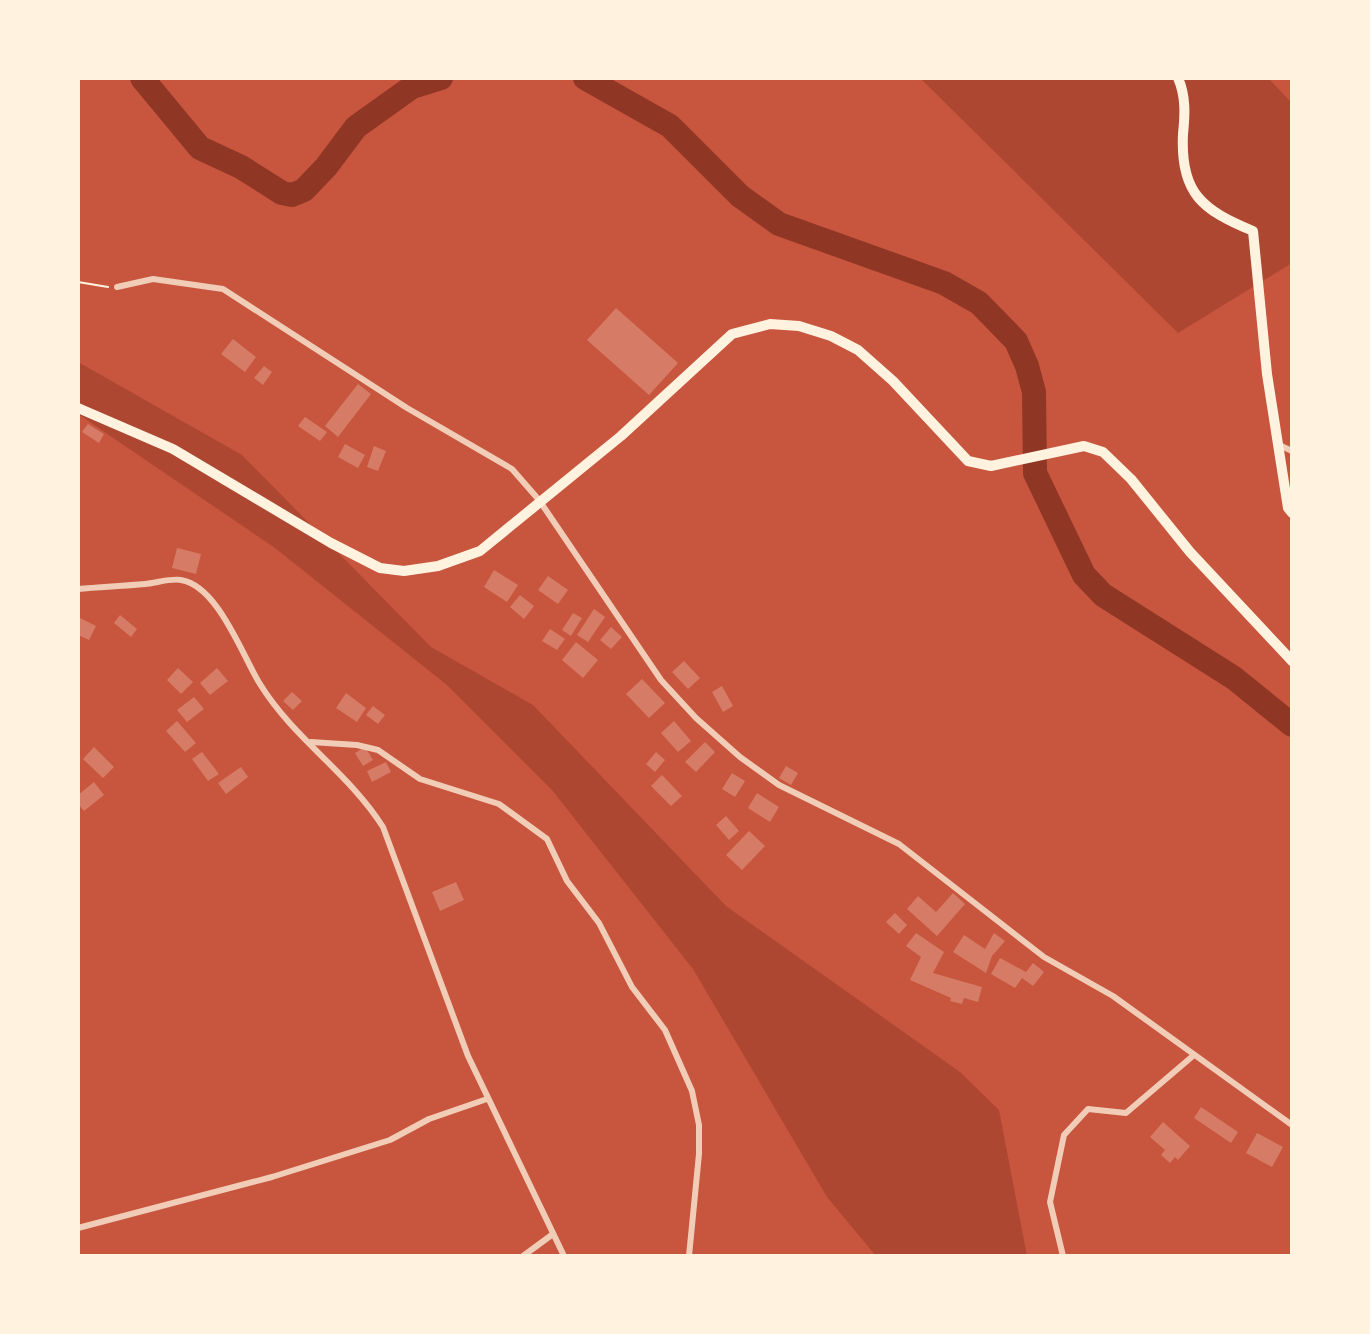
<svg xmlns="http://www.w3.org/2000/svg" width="1370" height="1334" viewBox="0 0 1370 1334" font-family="'DM Sans',sans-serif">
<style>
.green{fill:#ae4732}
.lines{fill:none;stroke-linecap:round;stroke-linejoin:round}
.river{stroke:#8f3625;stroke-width:24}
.building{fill:#d67c66}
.path{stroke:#fff3e0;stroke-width:2}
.minor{stroke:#f1ccb7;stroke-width:6}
.primary{stroke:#fff3e0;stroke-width:10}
</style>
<rect width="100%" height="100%" fill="#c8553d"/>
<g class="green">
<polygon points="920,78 1268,78 1292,103 1292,263 1178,333"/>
<polygon points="78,362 242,455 431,647 533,705 726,906 960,1072 999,1110 1027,1256 876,1256 827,1197 693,969 552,790 447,685 275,548 78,414"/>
</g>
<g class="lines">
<g class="river">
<polyline points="142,78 200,148 241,167 282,193 292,195 304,190 326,167 356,127 412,87 441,78"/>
<polyline points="585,78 670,126 740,196 779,224 944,283 979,303 1016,341 1027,366 1034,392 1035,473 1084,575 1103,595 1234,678 1292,725"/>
</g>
</g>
<g class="building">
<polygon points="616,308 678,363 649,395 587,340"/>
<polygon points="233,339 256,357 245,372 221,354"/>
<polygon points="264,366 272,372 263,385 254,378"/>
<polygon points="358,384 371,394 338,437 325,426"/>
<polygon points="305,417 327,432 320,441 298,426"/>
<polygon points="88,424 104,434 99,443 82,432"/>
<polygon points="345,444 365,455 358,468 338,457"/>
<polygon points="374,446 386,451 378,471 367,467"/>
<polygon points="177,548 201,554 196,574 172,568"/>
<polygon points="494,570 518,585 507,602 484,587"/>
<polygon points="548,576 568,590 558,604 538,590"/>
<polygon points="520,595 534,606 524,619 510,607"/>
<polygon points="594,609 605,617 588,642 577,635"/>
<polygon points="573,613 582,618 571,636 562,630"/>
<polygon points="120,615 137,629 131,637 114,623"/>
<polygon points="78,617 96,626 89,640 78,635"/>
<polygon points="611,627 622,637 611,649 600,640"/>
<polygon points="550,629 565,639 557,650 542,641"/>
<polygon points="576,642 598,660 583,678 562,660"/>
<polygon points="684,661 700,678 688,689 672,672"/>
<polygon points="178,668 193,682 181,694 167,680"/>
<polygon points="217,668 228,681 210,695 200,683"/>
<polygon points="642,679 665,703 649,718 626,694"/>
<polygon points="722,686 733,706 723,712 712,692"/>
<polygon points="292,692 302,701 293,710 283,701"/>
<polygon points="346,693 366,708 357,722 336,708"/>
<polygon points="194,697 204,709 187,722 177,710"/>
<polygon points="373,706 385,715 378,724 366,715"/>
<polygon points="177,721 196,743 185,752 166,731"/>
<polygon points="674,721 691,741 678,752 661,733"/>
<polygon points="705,742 715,752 696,772 685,762"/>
<polygon points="94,747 114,767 103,778 83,759"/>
<polygon points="365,747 373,760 363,766 355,753"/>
<polygon points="202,752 219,774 208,781 192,759"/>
<polygon points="656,752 665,760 655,772 646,764"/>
<polygon points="386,762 391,772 372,782 367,771"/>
<polygon points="786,766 798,773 791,785 779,778"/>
<polygon points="241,767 248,777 226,794 218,783"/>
<polygon points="732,773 745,781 735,797 722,789"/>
<polygon points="662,775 682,796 671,806 651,786"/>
<polygon points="94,782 104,795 84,811 78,804 78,795"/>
<polygon points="757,793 779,807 770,822 748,808"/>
<polygon points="726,816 739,831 729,840 716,825"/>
<polygon points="749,831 765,846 742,870 726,855"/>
<polygon points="456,882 464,900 440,911 432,892"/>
<polygon points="953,893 965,904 937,936 907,909 918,896 936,912"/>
<polygon points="895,913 907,925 899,934 886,922"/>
<polygon points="916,933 944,952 933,973 982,987 978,1002 964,998 962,1004 950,1001 951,998 910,980 921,957 906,946"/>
<polygon points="994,933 1005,941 992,956 986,973 953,952 964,935 985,949"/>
<polygon points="1000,958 1026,972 1033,963 1044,972 1033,986 1022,978 1015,988 991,974"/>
<polygon points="1201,1107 1238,1132 1231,1143 1194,1118"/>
<polygon points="1163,1122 1190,1146 1178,1160 1175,1157 1170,1163 1161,1155 1165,1150 1150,1137"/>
<polygon points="1257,1133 1283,1147 1272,1167 1246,1153"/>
</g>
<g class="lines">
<polyline class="path" points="78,282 108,287"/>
<g class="minor">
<polyline points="117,287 153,279 223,289 407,408 512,469 539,500 661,680 696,718 740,757 779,785 899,844 1044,957 1113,996 1292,1125"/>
<polyline points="1277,444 1292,451"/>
<path d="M78,589C100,587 123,586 145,584C156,583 171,578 181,580C218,586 242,655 260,684C293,738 349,773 383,827L468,1056L564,1256"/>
<polyline points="311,742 357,745 378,750 420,779 499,804 547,839 567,881 599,923 632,987 665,1030 692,1091 699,1125 699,1154 689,1256"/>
<polyline points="78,1228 272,1177 390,1140 429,1119 487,1099"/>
<polyline points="523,1256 553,1234"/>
<polyline points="1063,1256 1050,1202 1064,1135 1088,1109 1126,1113 1194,1055"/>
</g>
<g class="primary">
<path d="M1178,78C1186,96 1185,115 1183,134C1180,193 1202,210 1253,231L1267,374L1288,508L1292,513"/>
<polyline points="78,408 173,449 331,543 380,568 404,571 438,566 480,551 621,436 732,334 770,324 799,326 831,336 858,350 893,381 968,461 991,466 1084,446 1103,452 1131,479 1190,552 1292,661"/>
</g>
</g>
<rect width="1370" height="1334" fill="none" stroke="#fff3e0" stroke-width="160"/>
</svg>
